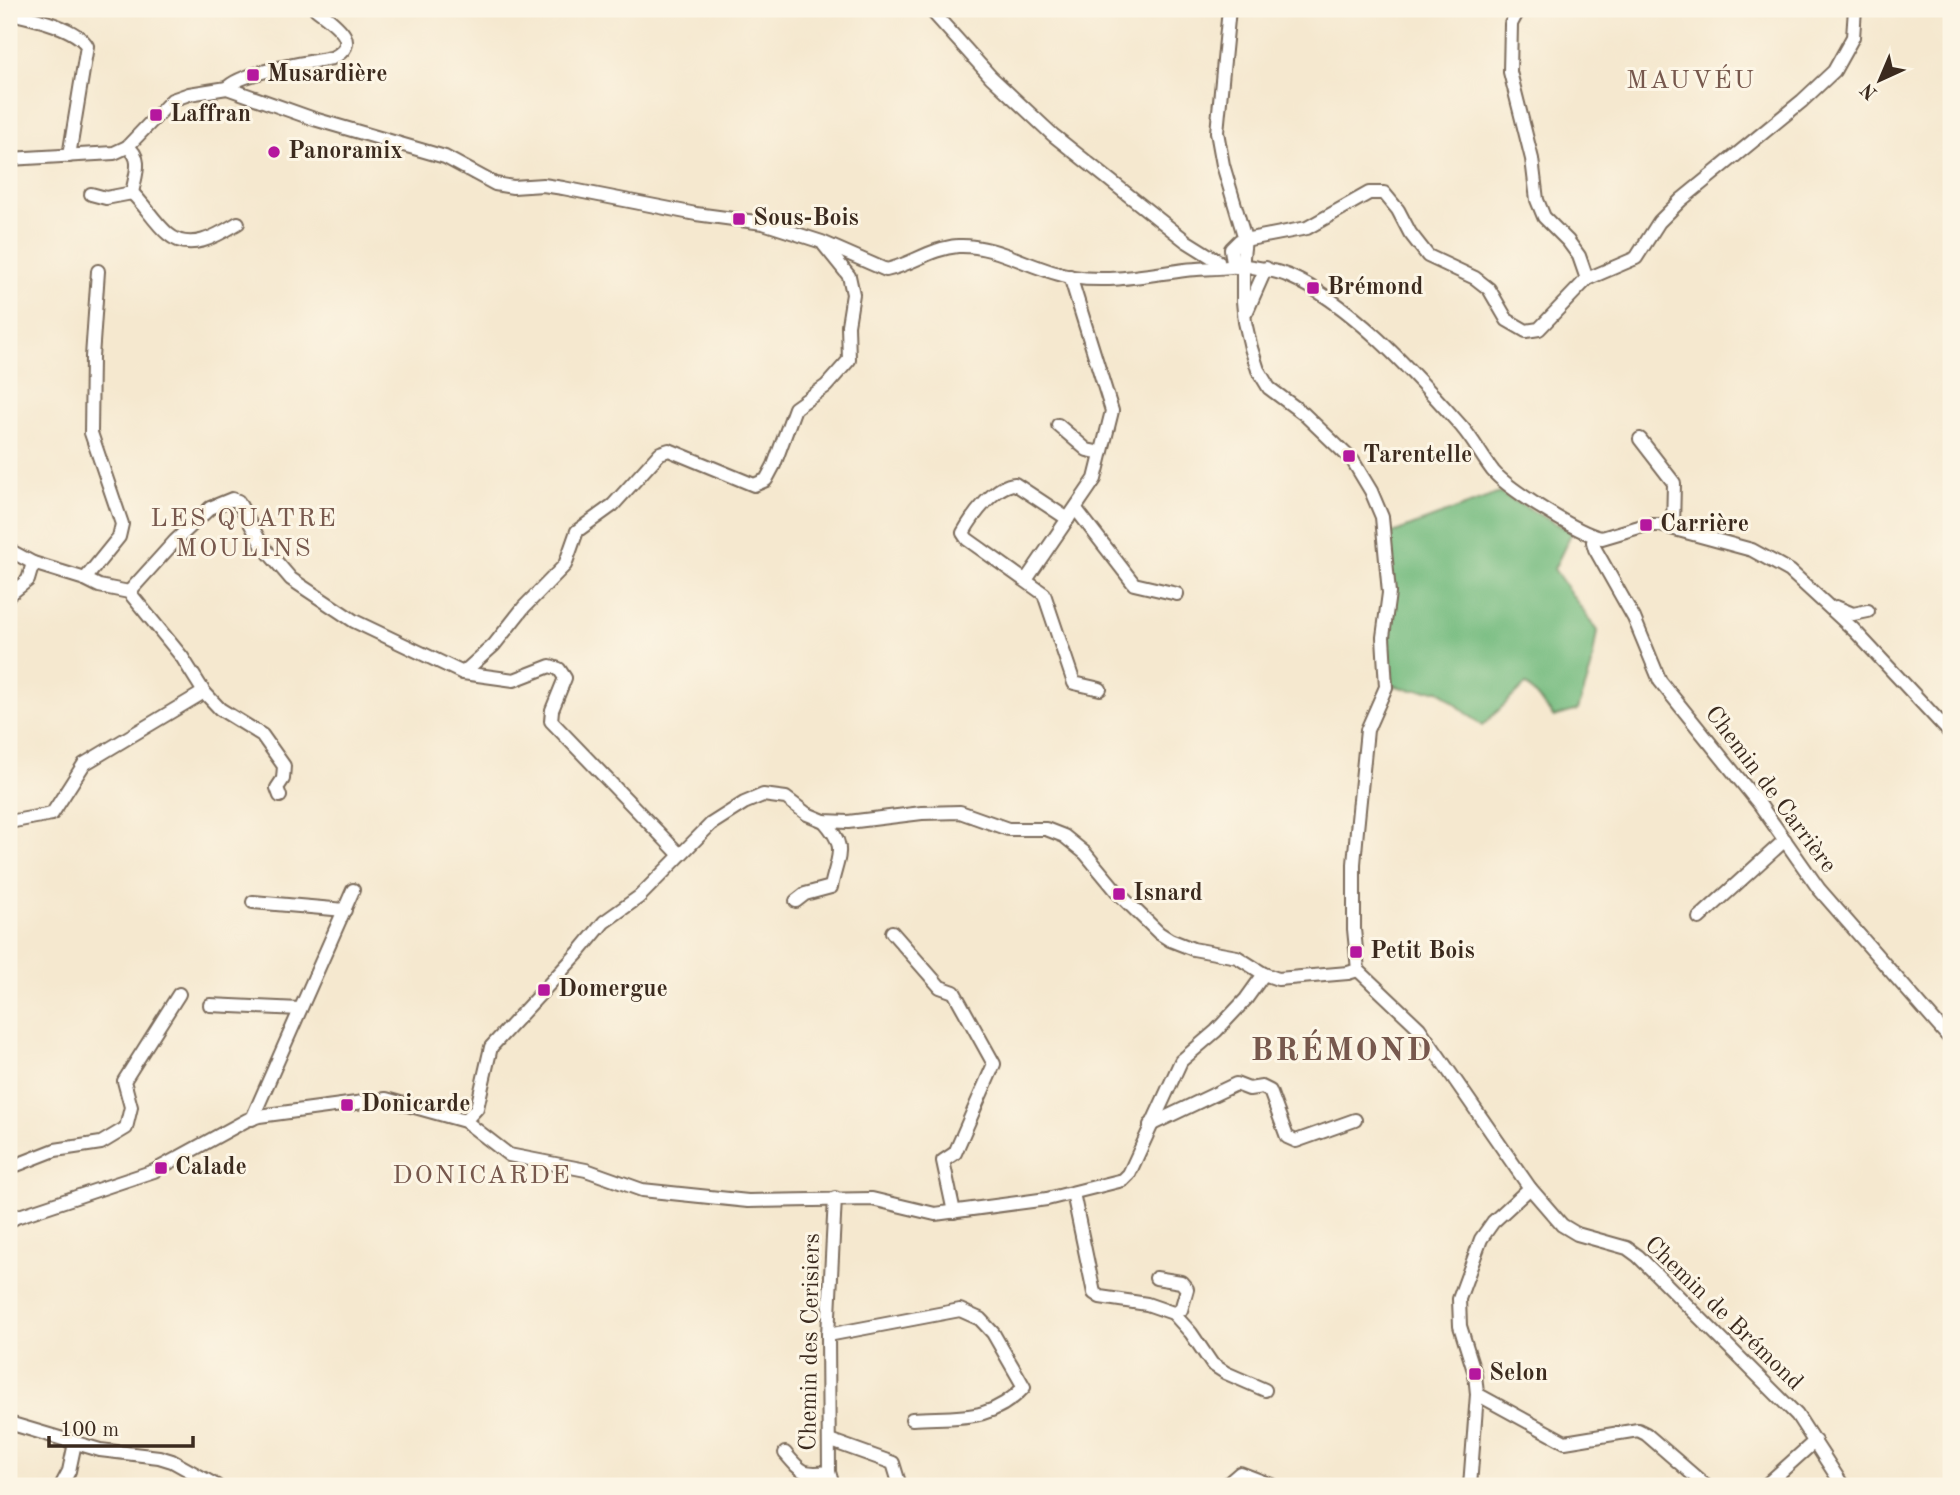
<svg xmlns="http://www.w3.org/2000/svg" width="1960" height="1495" viewBox="0 0 1960 1495" font-family="'Old Standard TT',serif">
<style>
.forest{fill:#75bb7f;stroke:#58724e;stroke-width:2}
.lines{fill:none;stroke-linecap:round;stroke-linejoin:round}
.minor-casing{stroke:#7c6c5c;stroke-width:16}
.minor{stroke:#fff;stroke-width:12}
.poi-dot{fill:#b5179e;stroke:#fcf5e5;stroke-width:2.5}
.labels{text-anchor:middle;dominant-baseline:central;stroke-width:6;stroke-linejoin:round;paint-order:stroke}
.poi-label{font-size:24px;font-weight:bold;fill:#3b2a1e;stroke:#fcf5e5;text-anchor:start}
.street-label{font-size:24px;fill:#3b2a1e;stroke:#fcf5e5}
.neighbourhood-label{font-size:26px;letter-spacing:2px;fill:#77584d;stroke:#fcf5e5}
.district-label{font-size:32px;font-weight:bold;letter-spacing:2px;fill:#77584d;stroke:#fcf5e5}
</style>
<rect width="100%" height="100%" fill="#fcf5e5"/>
<filter id="ink" filterUnits="userSpaceOnUse"><feTurbulence type="fractalNoise" baseFrequency=".0143" numOctaves="2"/><feDisplacementMap in="SourceGraphic" scale="14" xChannelSelector="R" yChannelSelector="G"/><feConvolveMatrix kernelMatrix="1 2 1 2 8 2 1 2 1" color-interpolation-filters="sRGB"/></filter>
<filter id="wash" filterUnits="userSpaceOnUse"><feTurbulence type="fractalNoise" baseFrequency=".00686" numOctaves="4" result="noise"/><feDisplacementMap in="SourceGraphic" scale="28" xChannelSelector="R" yChannelSelector="G"/><feGaussianBlur stdDeviation="1.57" result="paint"/><feColorMatrix in="noise" values="0 0 0 0 0 0 0 0 0 0 0 0 0 0 0 0 0 1.4 0 .05"/><feComposite in="paint" operator="in"/></filter>
<g filter="url(#wash)">
<rect width="100%" height="100%" fill="#f5e8cf"/>
<polygon class="forest" points="1499,493 1572,532 1554,569 1597,631 1591,669 1578,710 1554,717 1526,684 1482,726 1439,690 1411,690 1388,684 1387,535"/>
</g>
<g filter="url(#ink)">
<g class="lines">
<defs>
<g id="minor">
<polyline points="930,9 991,77 1053,135 1186,241 1218,261"/>
<polyline points="1229,9 1217,132 1223,165 1245,239 1243,257 1243,301 1245,322 1251,348 1258,370 1269,388 1304,414 1353,461 1371,491 1382,517 1389,593 1383,637 1386,687 1367,730 1357,830 1354,864 1354,929 1358,970 1419,1028 1530,1188 1562,1225 1577,1234 1627,1248 1638,1256 1797,1415 1843,1486"/>
<polyline points="1519,9 1511,24 1510,72 1532,159 1537,200 1544,217 1568,241 1579,256 1587,279"/>
<path d="M11,13C32,18 76,27 87,46L69,156"/>
<path d="M227,88C240,72 309,62 332,58C365,42 332,22 316,9"/>
<path d="M9,159L114,153L127,147L172,100L189,94L227,88L314,119L445,157L495,184L513,187L543,185L563,188L696,214L763,223L822,242L886,270C911,265 931,248 958,246C997,244 1034,271 1072,277C1110,283 1147,275 1185,270C1204,268 1224,269 1244,265"/>
<path d="M132,193C145,205 154,222 168,234C190,253 218,235 238,223"/>
<path d="M91,194L106,198L132,193C135,176 144,157 127,147"/>
<path d="M1237,264C1255,268 1272,269 1289,276C1352,303 1417,377 1462,427C1474,441 1482,457 1493,471C1508,489 1579,534 1602,538L1646,525H1660L1752,550L1790,571L1854,630L1951,734"/>
<polyline points="1236,267 1233,263 1231,249 1239,241 1307,228 1369,193 1384,193 1398,210 1410,233 1428,256 1475,278 1489,289 1507,320 1526,331 1539,329 1587,279 1636,258 1659,222 1681,200 1802,101 1834,71 1853,37 1855,9"/>
<polyline points="1247,311 1266,268"/>
<polyline points="1058,425 1087,450 1101,453"/>
<polyline points="1640,439 1674,483 1673,528"/>
<polyline points="1076,509 1134,584 1177,594"/>
<path d="M1068,519L1015,484C995,485 973,515 963,533L967,539L1044,594L1074,683L1100,689"/>
<polyline points="1596,537 1593,542 1595,549 1634,618 1660,681 1760,805 1819,889 1951,1040 1951,1044"/>
<polyline points="9,550 33,563 85,579 99,586 129,592"/>
<polyline points="85,579 119,537 122,524 91,433 92,357 98,271"/>
<polyline points="1026,580 1095,479 1112,411 1070,276"/>
<polyline points="129,592 175,541 210,508 232,499 238,501 262,545 291,579 354,621 463,673 514,680 550,666 559,669 565,678 552,710 551,721 680,855"/>
<polyline points="129,592 182,657 204,692 220,709 262,735 284,766 283,779 277,788 280,796"/>
<polyline points="9,595 28,580 33,563"/>
<polyline points="1836,607 1853,614 1868,611"/>
<polyline points="463,673 494,645 524,607 565,565 577,531 613,505 660,453 669,450 754,485 766,480 774,465 795,408 826,386 849,360 848,325 853,294 849,276 824,245"/>
<polyline points="9,822 52,814 84,764 204,692"/>
<path d="M796,901L805,894L831,887C838,854 848,848 824,821"/>
<polyline points="253,902 345,910"/>
<polyline points="1699,918 1785,840"/>
<polyline points="892,932 940,987 954,992 994,1064 955,1153 943,1161 954,1212"/>
<polyline points="210,1005 300,1009"/>
<polyline points="252,1119 353,890"/>
<polyline points="465,1121 477,1108 491,1047 580,951 604,922 639,897 711,824 744,803 763,795 786,798 807,814 824,821 848,822 922,813 960,812 1008,829 1046,829 1064,836 1085,853 1119,894 1159,933 1170,940 1193,949 1237,957 1264,974 1278,979 1348,973 1358,970"/>
<polyline points="1150,1125 1236,1084 1249,1089 1262,1087 1270,1091 1287,1137 1296,1141 1355,1120"/>
<polyline points="9,1168 55,1150 101,1143 126,1128 131,1107 124,1081 179,994"/>
<polyline points="1073,1193 1094,1293 1100,1297 1147,1304 1173,1313 1181,1310 1187,1289 1181,1282 1156,1278"/>
<polyline points="9,1221 16,1217 154,1171 247,1120 259,1116 386,1099 465,1121 509,1155 586,1170 642,1190 748,1201 872,1199 935,1214 1047,1199 1123,1180 1129,1174 1181,1061 1216,1031 1246,999 1264,974"/>
<polyline points="1173,1313 1191,1333 1212,1364 1226,1373 1265,1390"/>
<path d="M828,1335L960,1310L980,1319L993,1333L1024,1387C991,1423 957,1416 912,1419"/>
<polyline points="1477,1394 1565,1442 1638,1430 1646,1434 1706,1486"/>
<polyline points="9,1423 100,1450 159,1457 172,1461 217,1486"/>
<polyline points="829,1440 893,1463 900,1486"/>
<path d="M785,1453C802,1473 803,1475 829,1472"/>
<polyline points="61,1486 69,1471 75,1443"/>
<polyline points="833,1486 829,1472 828,1335 835,1198"/>
<polyline points="1225,1486 1240,1473 1274,1486"/>
<polyline points="1470,1486 1477,1394 1475,1374 1460,1326 1459,1299 1481,1239 1493,1222 1530,1188"/>
<polyline points="1765,1486 1815,1441"/>
</g>
</defs>
<use href="#minor" class="minor-casing"/>
<use href="#minor" class="minor"/>
</g>
</g>
<g class="poi-dot">
<rect x="246" y="68" width="14" height="14" rx="3.5"/>
<rect x="149" y="108" width="14" height="14" rx="3.5"/>
<circle cx="274" cy="152" r="7"/>
<rect x="732" y="212" width="14" height="14" rx="3.5"/>
<rect x="1306" y="281" width="14" height="14" rx="3.5"/>
<rect x="1342" y="449" width="14" height="14" rx="3.5"/>
<rect x="1639" y="518" width="14" height="14" rx="3.5"/>
<rect x="1112" y="887" width="14" height="14" rx="3.5"/>
<rect x="1349" y="945" width="14" height="14" rx="3.5"/>
<rect x="537" y="983" width="14" height="14" rx="3.5"/>
<rect x="340" y="1098" width="14" height="14" rx="3.5"/>
<rect x="154" y="1161" width="14" height="14" rx="3.5"/>
<rect x="1468" y="1367" width="14" height="14" rx="3.5"/>
</g>
<g class="labels">
<g class="poi-label">
<text x="267" y="75">Musardière</text>
<text x="170" y="115">Laffran</text>
<text x="288" y="152">Panoramix</text>
<text x="753" y="219">Sous-Bois</text>
<text x="1327" y="288">Brémond</text>
<text x="1363" y="456">Tarentelle</text>
<text x="1660" y="525">Carrière</text>
<text x="1133" y="894">Isnard</text>
<text x="1370" y="952">Petit Bois</text>
<text x="558" y="990">Domergue</text>
<text x="361" y="1105">Donicarde</text>
<text x="175" y="1168">Calade</text>
<text x="1489" y="1374">Selon</text>
</g>
<g class="street-label">
<text transform="translate(1770 790) rotate(53)">Chemin de Carrière</text>
<text transform="translate(1723 1314) rotate(44)">Chemin de Brémond</text>
<text transform="translate(811 1342) rotate(-89)">Chemin des Cerisiers</text>
</g>
<g class="neighbourhood-label">
<text x="1691" y="81">MAUVÉU</text>
<text x="244" y="519">LES QUATRE<tspan x="244" dy="30">MOULINS</tspan></text>
<text x="482" y="1176">DONICARDE</text>
</g>
<g class="district-label">
<text x="1342" y="1052">BRÉMOND</text>
</g>
</g>
<rect width="1960" height="1495" fill="none" stroke="#fcf5e5" stroke-width="35"/>
<g transform="translate(1880 80) rotate(224)" stroke="#fcf5e5" stroke-width="5" paint-order="stroke">
<path d="M0-5L12 26L0 18L-12 26Z" fill="#3b2a1e"/>
<text y="-10" font-size="19" font-weight="bold" text-anchor="middle" fill="#3b2a1e">N</text>
</g>
<path d="M49 1436v10h144v-10" fill="none" stroke="#3b2a1e" stroke-width="3.5"/>
<text x="60" y="1436" font-size="21" fill="#3b2a1e" stroke="#fcf5e5" stroke-width="5" paint-order="stroke">100 m</text>
</svg>
